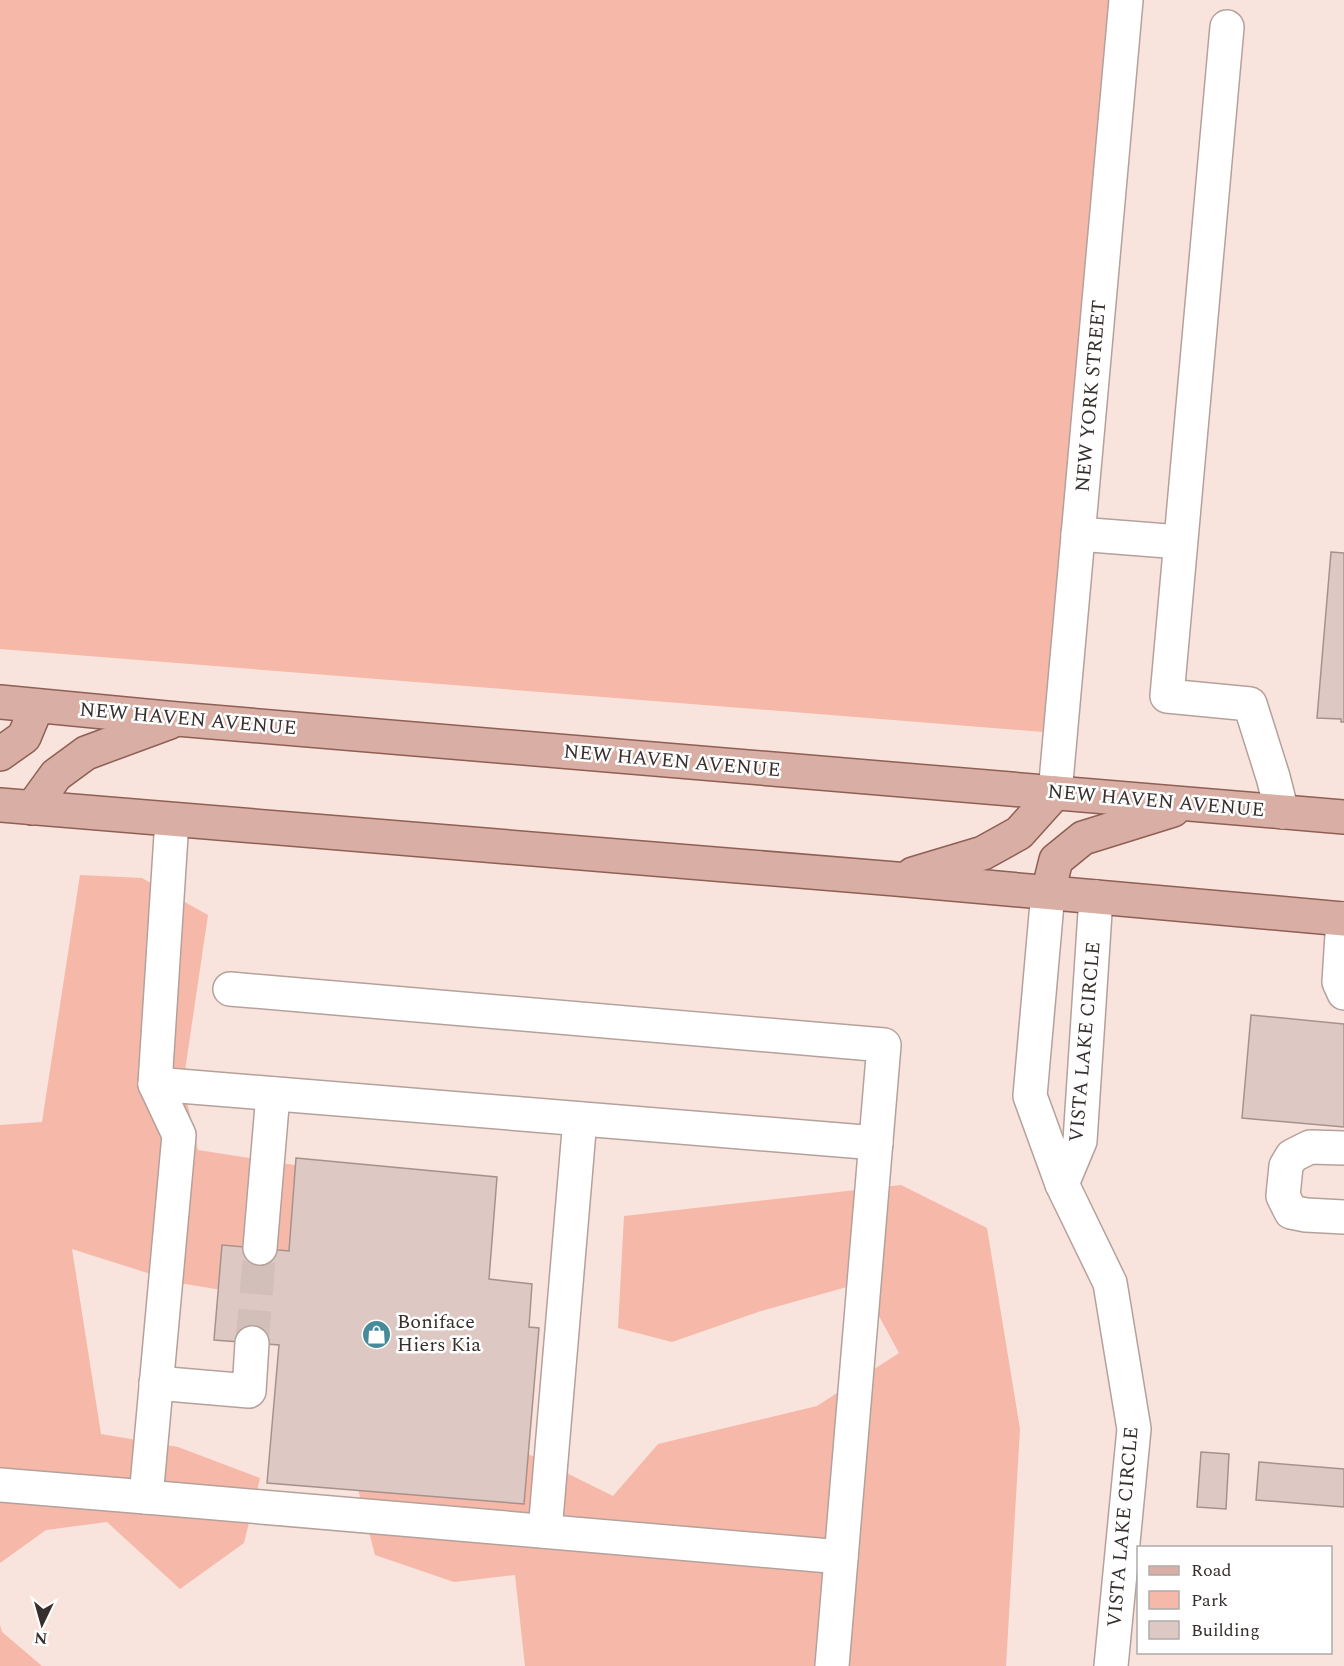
<svg xmlns="http://www.w3.org/2000/svg" width="1344" height="1666" viewBox="0 0 1344 1666" font-family="Spectral,serif">
<style>
.green{fill:#f6b8a8}
.building{fill:#dec8c3;stroke:#a6928d;stroke-width:1.5}
.lines{fill:none;stroke-linecap:round;stroke-linejoin:round}
.minor-tunnel{stroke:#d2bfba;stroke-width:33;stroke-dasharray:33 16;stroke-linecap:butt}
.minor-casing{stroke:#b5a19b;stroke-width:36}
.major-casing{stroke:#8f5f54;stroke-width:36}
.minor{stroke:#fff;stroke-width:33}
.major{stroke:#d9afa5;stroke-width:33}
.labels{text-anchor:middle;dominant-baseline:central;stroke-width:5;stroke-linejoin:round;paint-order:stroke}
.street-label{font-size:20px;fill:#372f2d;stroke:#fff}
.poi-label{font-size:20px;fill:#372f2d;stroke:#fff;text-anchor:start}
</style>
<rect width="100%" height="100%" fill="#f9e3dd"/>
<g class="green">
<polygon points="0,0 1122,0 1056,733 0,649"/>
<polygon points="80,875 142,878 208,915 183,1084 198,1150 301,1166 314,1222 272,1298 179,1283 72,1249 101,1434 178,1447 260,1478 244,1543 180,1589 107,1522 46,1530 0,1563 0,1125 42,1122"/>
<polygon points="901,1185 987,1228 1020,1429 1006,1666 525,1666 515,1575 454,1582 375,1555 341,1423 492,1436 613,1496 658,1444 817,1406 899,1353 861,1283 761,1311 672,1342 618,1328 624,1216"/>
<polygon points="0,1625 2,1632 42,1666 0,1666"/>
</g>
<g class="building">
<polygon points="1331,552 1344,553 1344,722 1341,722 1341,719 1317,718"/>
<polygon points="1251,1015 1344,1024 1344,1127 1242,1118"/>
<polygon points="296,1158 497,1177 489,1279 532,1284 529,1327 539,1328 524,1504 267,1483 279,1345 214,1340 222,1245 289,1251"/>
<polygon points="1201,1452 1229,1454 1226,1509 1197,1507"/>
<polygon points="1259,1462 1344,1469 1344,1507 1256,1500"/>
</g>
<g class="lines">
<polyline class="minor-tunnel" points="252,1343 260,1248"/>
<defs>
<g id="minor">
<polyline points="1227,27 1167,696 1250,704 1273,777 1282,812"/>
<polyline points="1078,534 1180,542"/>
<polyline points="1055,793 1126,0"/>
<polyline points="1048,892 1030,1096 1062,1184 1110,1283 1134,1429 1111,1666"/>
<polyline points="1343,919 1339,982 1344,993"/>
<polyline points="230,989 884,1045 832,1666"/>
<polyline points="155,1084 876,1143"/>
<polyline points="1344,1148 1310,1147 1292,1156 1286,1166 1283,1196 1291,1212 1306,1215 1344,1217"/>
<polyline points="1062,1184 1080,1141 1096,897"/>
<polyline points="260,1248 273,1094"/>
<polyline points="156,1383 249,1391 252,1343"/>
<polyline points="0,1485 146,1497 179,1135 155,1084 172,820"/>
<polyline points="146,1497 841,1557"/>
<polyline points="545,1531 580,1119"/>
</g>
<g id="major">
<polyline points="0,702 177,719 1344,817"/>
<polyline points="0,754 24,737 37,706"/>
<polyline points="0,805 896,879 1344,919"/>
<polyline points="32,808 56,775 86,753 170,722"/>
<polyline points="913,874 983,853 1019,833 1055,793"/>
<polyline points="1048,892 1056,860 1083,838 1173,810"/>
</g>
</defs>
<use href="#minor" class="minor-casing"/>
<use href="#major" class="major-casing"/>
<use href="#minor" class="minor"/>
<use href="#major" class="major"/>
</g>
<defs>
<symbol id="shop-disc" viewBox="-11 -11 22 22"><circle r="9.5" fill="#478b9a" stroke="#fff"/><path d="M-5-2.5h2.3a2.7 3.5 0 0 1 5.4 0H5L5.5 6h-11ZM-1.5-2.5h3a1.5 2.3 0 0 0-3 0Z" fill="#fff"/></symbol>
</defs>
<g fill-rule="evenodd">
<use href="#shop-disc" x="360" y="1318" width="33" height="33"/>
</g>
<g class="labels">
<g class="street-label">
<text transform="translate(1091 396) rotate(-85)">NEW YORK STREET</text>
<text transform="translate(188 719) rotate(5)">NEW HAVEN AVENUE</text>
<text transform="translate(672 761) rotate(5)">NEW HAVEN AVENUE</text>
<text transform="translate(1156 801) rotate(5)">NEW HAVEN AVENUE</text>
<text transform="translate(1085 1042) rotate(-85)">VISTA LAKE CIRCLE</text>
<text transform="translate(1123 1527) rotate(-85)">VISTA LAKE CIRCLE</text>
</g>
<g class="poi-label">
<text x="397" y="1322">Boniface<tspan x="397" dy="23">Hiers Kia</tspan></text>
</g>
</g>
<rect x="1137" y="1546" width="195" height="108" fill="#ffffff" stroke="#afacab" stroke-width="1.5"/>
<rect x="1149" y="1566" width="30" height="9" fill="#d9afa5" stroke="#afacab" stroke-width="1.5"/>
<text x="1191" y="1576" font-size="18" fill="#372f2d">Road</text>
<rect x="1149" y="1591" width="30" height="18" fill="#f6b8a8" stroke="#afacab" stroke-width="1.5"/>
<text x="1191" y="1606" font-size="18" fill="#372f2d">Park</text>
<rect x="1149" y="1621" width="30" height="18" fill="#dec8c3" stroke="#afacab" stroke-width="1.5"/>
<text x="1191" y="1636" font-size="18" fill="#372f2d">Building</text>
<g transform="translate(42 1624) rotate(185)" stroke="#ffffff" stroke-width="4.5" paint-order="stroke">
<path d="M0-4.5L10 22L0 15L-10 22Z" fill="#372f2d"/>
<text y="-9" font-size="16" font-weight="bold" text-anchor="middle" fill="#372f2d">N</text>
</g>
</svg>
